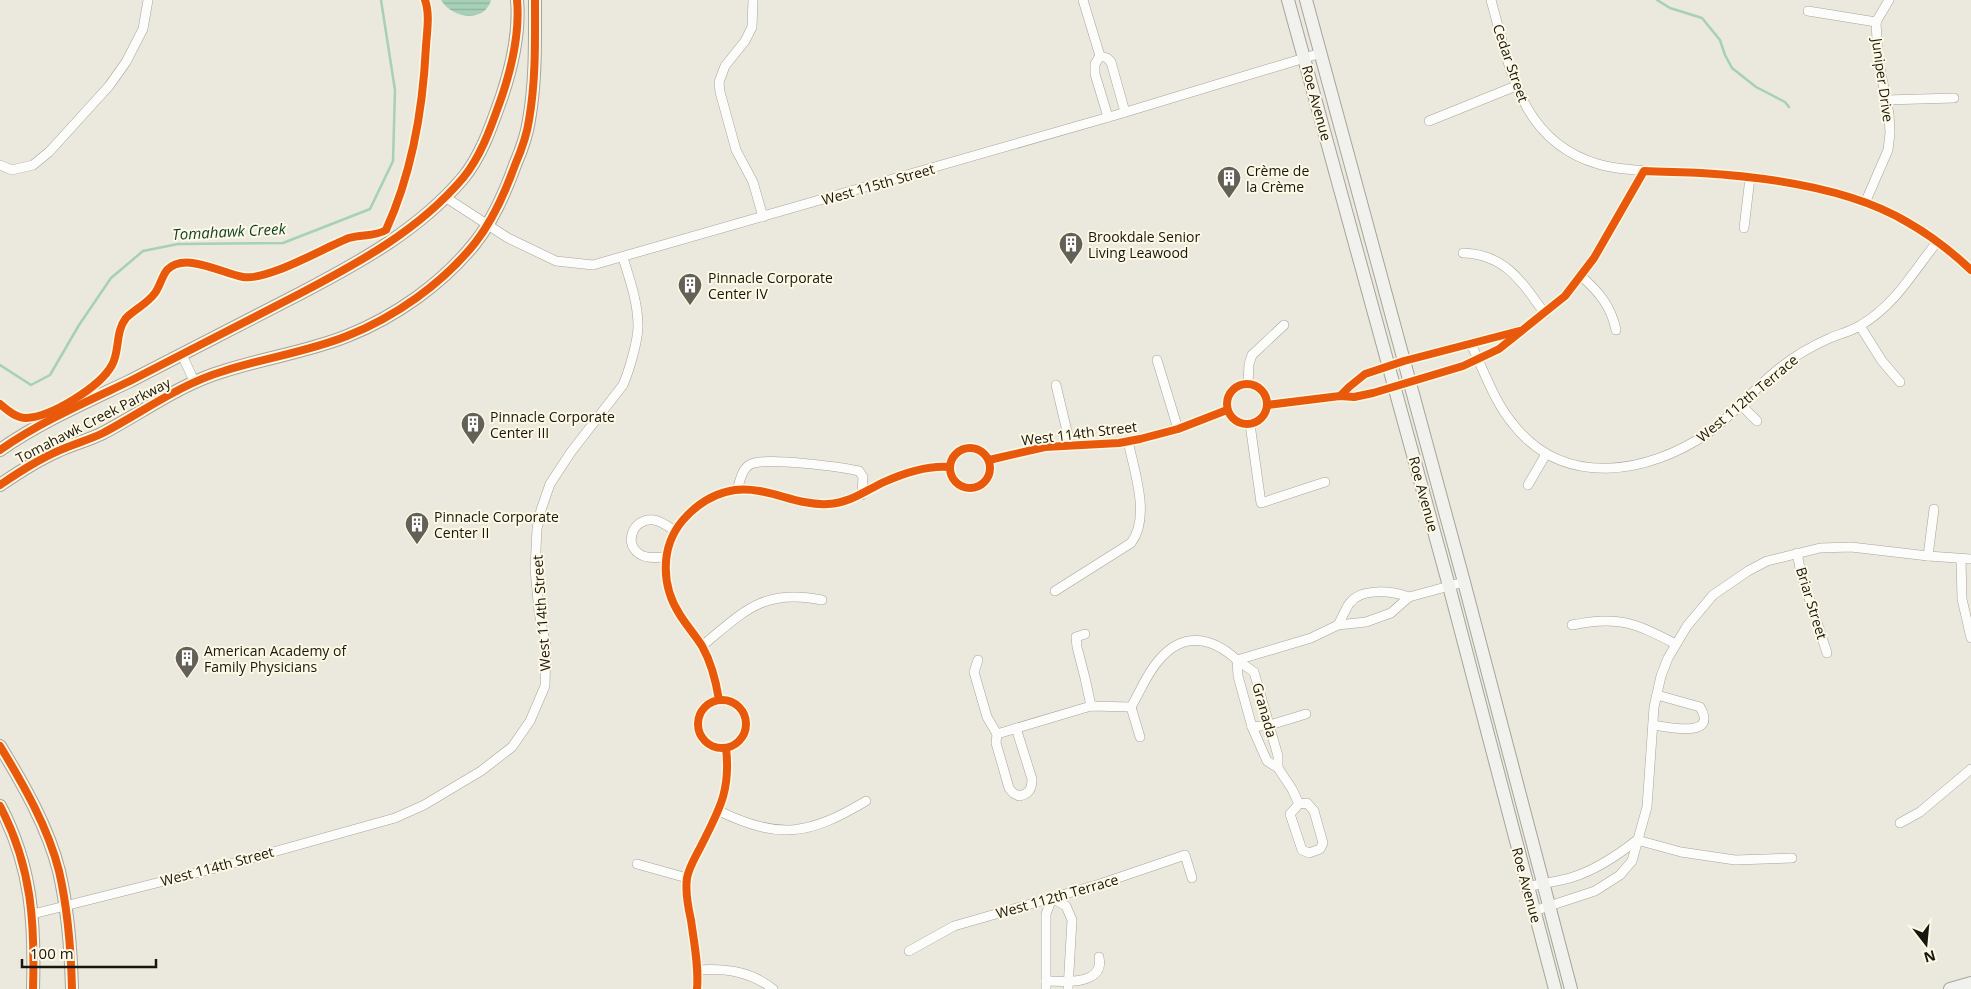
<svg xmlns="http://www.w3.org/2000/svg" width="1971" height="989" viewBox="0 0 1971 989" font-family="'Open Sans',sans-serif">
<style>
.water{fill:url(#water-rules)}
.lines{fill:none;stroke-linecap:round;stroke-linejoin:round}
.stream{stroke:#a6d0b7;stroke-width:2.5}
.street-casing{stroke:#a6a49b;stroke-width:10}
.secondary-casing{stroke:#a6a49b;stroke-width:14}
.street{stroke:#fcfcfa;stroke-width:9}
.secondary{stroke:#f1f2ee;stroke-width:12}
.cycleway-casing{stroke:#fef9e4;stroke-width:11}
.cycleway{stroke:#e8590c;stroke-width:8}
.labels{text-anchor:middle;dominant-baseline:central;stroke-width:4;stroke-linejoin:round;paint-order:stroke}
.street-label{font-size:14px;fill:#18160f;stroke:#fef9e4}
.poi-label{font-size:14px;fill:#18160f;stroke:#fef9e4;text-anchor:start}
.water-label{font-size:15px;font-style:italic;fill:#0a3d29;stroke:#fef9e4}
</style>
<defs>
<pattern id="water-rules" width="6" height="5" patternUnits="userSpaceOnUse" patternTransform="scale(1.25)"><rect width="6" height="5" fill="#a6d0b7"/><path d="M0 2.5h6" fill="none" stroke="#8eb29c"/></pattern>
</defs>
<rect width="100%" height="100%" fill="#ebe8dd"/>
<path class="water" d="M441,0H491C485,23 452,19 441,0Z"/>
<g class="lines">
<g class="stream">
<polyline points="1657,0 1670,8 1702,18 1720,40 1725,55 1732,68 1756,87 1785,102 1789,107"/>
<polyline points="0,365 31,385 50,375 79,325 111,278 143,251 178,244 283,243 370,209 393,161 395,90 381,0"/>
</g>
<defs>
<g id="street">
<polyline points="753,0 752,27 745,41 725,66 719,82 720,92 736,150 753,182 763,217"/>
<polyline points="1083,0 1100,56"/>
<path d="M1491,0C1510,68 1520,141 1598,164C1613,169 1629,169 1644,171"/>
<polyline points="1808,11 1876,22"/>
<polyline points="1876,22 1889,0"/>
<polyline points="1100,56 1107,58 1111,62 1125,112"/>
<polyline points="1100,56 1095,64 1095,74 1108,117"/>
<polyline points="1886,100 1954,98"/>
<polyline points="1429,121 1516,86"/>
<polyline points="0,165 12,170 33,165 49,152 109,86 126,62 143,29 148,0"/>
<polyline points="445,197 508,238 556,261 593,265 1116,115 1321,53"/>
<polyline points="1865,203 1888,150 1890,133 1889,114 1878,58 1876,22"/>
<polyline points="1744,228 1750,178"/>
<path d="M1463,253C1505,254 1522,282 1545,314"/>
<path d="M1581,276C1599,292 1611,306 1616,330"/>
<polyline points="1860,326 1882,361 1900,382"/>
<path d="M1471,344C1484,371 1494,401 1513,424C1564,489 1648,474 1708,433C1735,414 1755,387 1781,367C1796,355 1812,346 1830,338C1840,334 1852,331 1861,325C1895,305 1913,272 1937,242"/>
<polyline points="182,355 195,383"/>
<polyline points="1157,360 1178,429"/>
<circle cx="1247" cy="404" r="20"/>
<polyline points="1248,384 1249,364 1252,355 1284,325"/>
<polyline points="1056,385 1070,444"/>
<polyline points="1340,396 1349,387 1365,374 1404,361 1521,330"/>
<polyline points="1740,404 1757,421"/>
<path d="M1267,405L1340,396L1354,397L1373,393L1463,366L1499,349L1565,296L1594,258L1644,171C1663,172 1682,172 1701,173C1767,177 1850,188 1907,222C1930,235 1952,252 1971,270"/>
<polyline points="1250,424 1261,503 1325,482"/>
<circle cx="970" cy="468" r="20"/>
<polyline points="989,460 1045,447 1119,443 1140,439 1178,429 1227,410"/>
<polyline points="1528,485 1546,454"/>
<path d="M737,490C740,481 742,468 751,464C766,457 841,467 859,471L863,477L862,495"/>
<polyline points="1797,553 1801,573 1827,653"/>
<polyline points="1928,556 1934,509"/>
<path d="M667,557C660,557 653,558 647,557C621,551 630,517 654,520C661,521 669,527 675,531"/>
<polyline points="1961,559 1962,599 1971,638"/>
<path d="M1055,591L1131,543C1151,517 1134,471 1128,441"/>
<path d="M1338,625C1342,618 1345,610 1349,604C1361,587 1392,591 1409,597"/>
<path d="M1572,625C1618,615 1635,623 1676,644"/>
<polyline points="1085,634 1076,637 1077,647 1085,678 1091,706"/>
<path d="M702,646C744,611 764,588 822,600"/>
<path d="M978,660L974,672L987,717L997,734L996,743L1009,788L1013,793L1019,796C1029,794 1032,789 1032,779L1016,728"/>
<polyline points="1237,660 1238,676 1252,727 1267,761 1278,768 1292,789 1299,804"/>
<polyline points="1237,660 1254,672 1278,756 1278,768"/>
<circle cx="722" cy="724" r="24"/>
<path d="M719,700C716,681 711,662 702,646C695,635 687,626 680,615C661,586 660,547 683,520C697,504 714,493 735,490C767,486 796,506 828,504C850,503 865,491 884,482C904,473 928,465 950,467"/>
<polyline points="1131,707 1140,737"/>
<path d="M1653,725C1667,727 1719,739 1700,707L1657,695"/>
<polyline points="1252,727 1270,725 1306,714"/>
<path d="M997,734L1091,706L1131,707C1140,692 1147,673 1159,660C1183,631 1212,637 1237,660L1311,638L1338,625L1366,622L1391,613L1409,597L1464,582"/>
<polygon points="1307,803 1314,811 1323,843 1320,849 1309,853 1302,850 1290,814 1299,804"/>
<path d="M719,811C780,840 809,835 866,801"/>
<polyline points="1900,823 1920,812 1971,769"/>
<polyline points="1637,840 1681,852 1735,860 1792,858"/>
<polyline points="637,864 687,878"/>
<path d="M1527,887C1542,883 1558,882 1573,877C1595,870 1618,855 1637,840"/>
<polyline points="1534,911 1595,891 1620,875 1632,861 1647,807 1654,707 1661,676 1668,658 1687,626 1713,595 1748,571 1767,561 1820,548 1851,547 1928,556 1971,559"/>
<path d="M33,914L216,868L395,818L424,805L481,771L512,747L530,721L545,686L546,646L539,612L535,569L537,529L541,510L550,484L571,452L623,385C629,371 638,341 638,326C638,303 630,280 623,258"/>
<polyline points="909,951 954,926 1100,884 1185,855 1192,878"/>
<path d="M697,970C725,968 750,971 773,989"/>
<path d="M1046,981C1065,982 1105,985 1099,957"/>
<path d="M697,989C699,966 694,943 691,920C688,907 685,892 687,878C689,867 696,856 701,846C719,810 731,791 726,748"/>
<polyline points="1046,989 1046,914 1052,898 1066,906 1072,920 1068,989"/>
</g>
<g id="secondary">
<polyline points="1288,0 1449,586 1555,989"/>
<polyline points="1306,0 1464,582 1571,989"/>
<path d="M0,450C40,422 86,402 130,381C187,352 244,322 301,293C360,262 419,230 463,178C482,155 492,124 502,96C512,66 520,32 517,0"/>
<path d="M0,485C19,472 37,460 58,451C73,444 89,440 103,433C143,412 180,384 224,371C264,358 307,352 347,336C395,317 442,284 475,243C493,220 505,193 515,165C521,151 527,135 529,120C536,80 535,40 535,0"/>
<path d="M0,746C23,784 48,827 59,871C68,910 71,949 72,989"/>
<path d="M0,806C32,867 35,923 33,989"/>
<polyline points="1950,989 1971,983"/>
</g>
</defs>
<use href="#street" class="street-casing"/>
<use href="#secondary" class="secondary-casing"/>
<use href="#street" class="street"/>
<use href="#secondary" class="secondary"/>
<defs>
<g id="cycleway">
<circle cx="1247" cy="404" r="20"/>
<polyline points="1340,396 1349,387 1365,374 1404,361 1519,331"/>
<path d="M0,404C7,410 16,418 26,418C51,417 100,387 112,365C120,351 115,332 126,318C135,309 147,304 155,293C160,286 162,276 167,270C185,251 223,274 243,277C268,281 323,248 349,238C361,234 375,237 386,230C412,173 423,108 426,46C427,31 430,14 425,0"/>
<path d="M1267,405L1340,396L1354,397L1373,393L1463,366L1499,349L1565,296L1594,258L1644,171C1663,172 1682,172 1701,173C1767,177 1850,188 1907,222C1930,235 1952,252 1971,270"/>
<circle cx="970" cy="468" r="20"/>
<path d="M0,450C40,422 86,402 130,381C187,352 244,322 301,293C360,262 419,230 463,178C482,155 492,124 502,96C512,66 520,32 517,0"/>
<polyline points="989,460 1045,447 1119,443 1140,439 1178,429 1227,410"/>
<path d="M0,485C19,472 37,460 58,451C73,444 89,440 103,433C143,412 180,384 224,371C264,358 307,352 347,336C395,317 442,284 475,243C493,220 505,193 515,165C521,151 527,135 529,120C536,80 535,40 535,0"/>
<circle cx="722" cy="724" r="24"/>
<path d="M719,700C716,681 711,662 702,646C695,635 687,626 680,615C661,586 660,547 683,520C697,504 714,493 735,490C767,486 796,506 828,504C850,503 865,491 884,482C904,473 928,465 950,467"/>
<path d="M0,746C23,784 48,827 59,871C68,910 71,949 72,989"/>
<path d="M0,806C32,867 35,923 33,989"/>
<path d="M697,989C699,966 694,943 691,920C688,907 685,892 687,878C689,867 696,856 701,846C719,810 731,791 726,748"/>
</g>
</defs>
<use href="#cycleway" class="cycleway-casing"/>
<use href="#cycleway" class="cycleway"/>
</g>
<defs>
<symbol id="building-pin" viewBox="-11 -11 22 30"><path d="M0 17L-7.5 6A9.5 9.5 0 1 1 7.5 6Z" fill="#626057" stroke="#fef9e4"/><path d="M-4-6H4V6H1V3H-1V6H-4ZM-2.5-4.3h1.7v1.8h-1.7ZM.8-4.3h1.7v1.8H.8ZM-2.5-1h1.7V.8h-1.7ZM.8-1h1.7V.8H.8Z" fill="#fff"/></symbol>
</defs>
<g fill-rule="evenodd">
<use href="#building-pin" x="1215" y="164" width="28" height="38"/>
<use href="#building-pin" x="1057" y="230" width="28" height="38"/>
<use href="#building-pin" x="676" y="271" width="28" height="38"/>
<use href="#building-pin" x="459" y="410" width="28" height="38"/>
<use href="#building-pin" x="403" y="510" width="28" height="38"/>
<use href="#building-pin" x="173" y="644" width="28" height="38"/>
</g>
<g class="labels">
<g class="street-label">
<text transform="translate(1511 63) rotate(71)">Cedar Street</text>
<text transform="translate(1883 80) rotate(82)">Juniper Drive</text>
<text transform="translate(1317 103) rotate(75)">Roe Avenue</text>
<text transform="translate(878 184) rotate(-16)">West 115th Street</text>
<text transform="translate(1747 398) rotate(-40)">West 112th Terrace</text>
<text transform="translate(93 420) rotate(-27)">Tomahawk Creek Parkway</text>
<text transform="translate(1079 433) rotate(-7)">West 114th Street</text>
<text transform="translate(1424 494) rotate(75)">Roe Avenue</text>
<text transform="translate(1812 603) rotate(73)">Briar Street</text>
<text transform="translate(541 613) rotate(-94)">West 114th Street</text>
<text transform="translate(1265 710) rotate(74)">Granada</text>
<text transform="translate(217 866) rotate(-15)">West 114th Street</text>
<text transform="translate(1527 885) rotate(75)">Roe Avenue</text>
<text transform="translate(1057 896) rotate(-16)">West 112th Terrace</text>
</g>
<g class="poi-label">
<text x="1246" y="170">Crème de<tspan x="1246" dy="16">la Crème</tspan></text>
<text x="1088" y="236">Brookdale Senior<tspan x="1088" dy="16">Living Leawood</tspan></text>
<text x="708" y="277">Pinnacle Corporate<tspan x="708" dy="16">Center IV</tspan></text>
<text x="490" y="416">Pinnacle Corporate<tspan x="490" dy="16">Center III</tspan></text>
<text x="434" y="516">Pinnacle Corporate<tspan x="434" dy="16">Center II</tspan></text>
<text x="204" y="650">American Academy of<tspan x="204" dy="16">Family Physicians</tspan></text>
</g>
<g class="water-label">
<text transform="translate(229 231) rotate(-3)">Tomahawk Creek</text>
</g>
</g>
<g transform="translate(1926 944) rotate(164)" stroke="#fef9e4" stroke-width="4" paint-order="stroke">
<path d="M0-4L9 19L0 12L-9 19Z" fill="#18160f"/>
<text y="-8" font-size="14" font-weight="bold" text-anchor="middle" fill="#18160f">N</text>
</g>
<path d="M22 959v8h134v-8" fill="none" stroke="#18160f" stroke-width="2.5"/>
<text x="30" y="959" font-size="15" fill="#18160f" stroke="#fef9e4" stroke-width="4" paint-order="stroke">100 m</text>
</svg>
